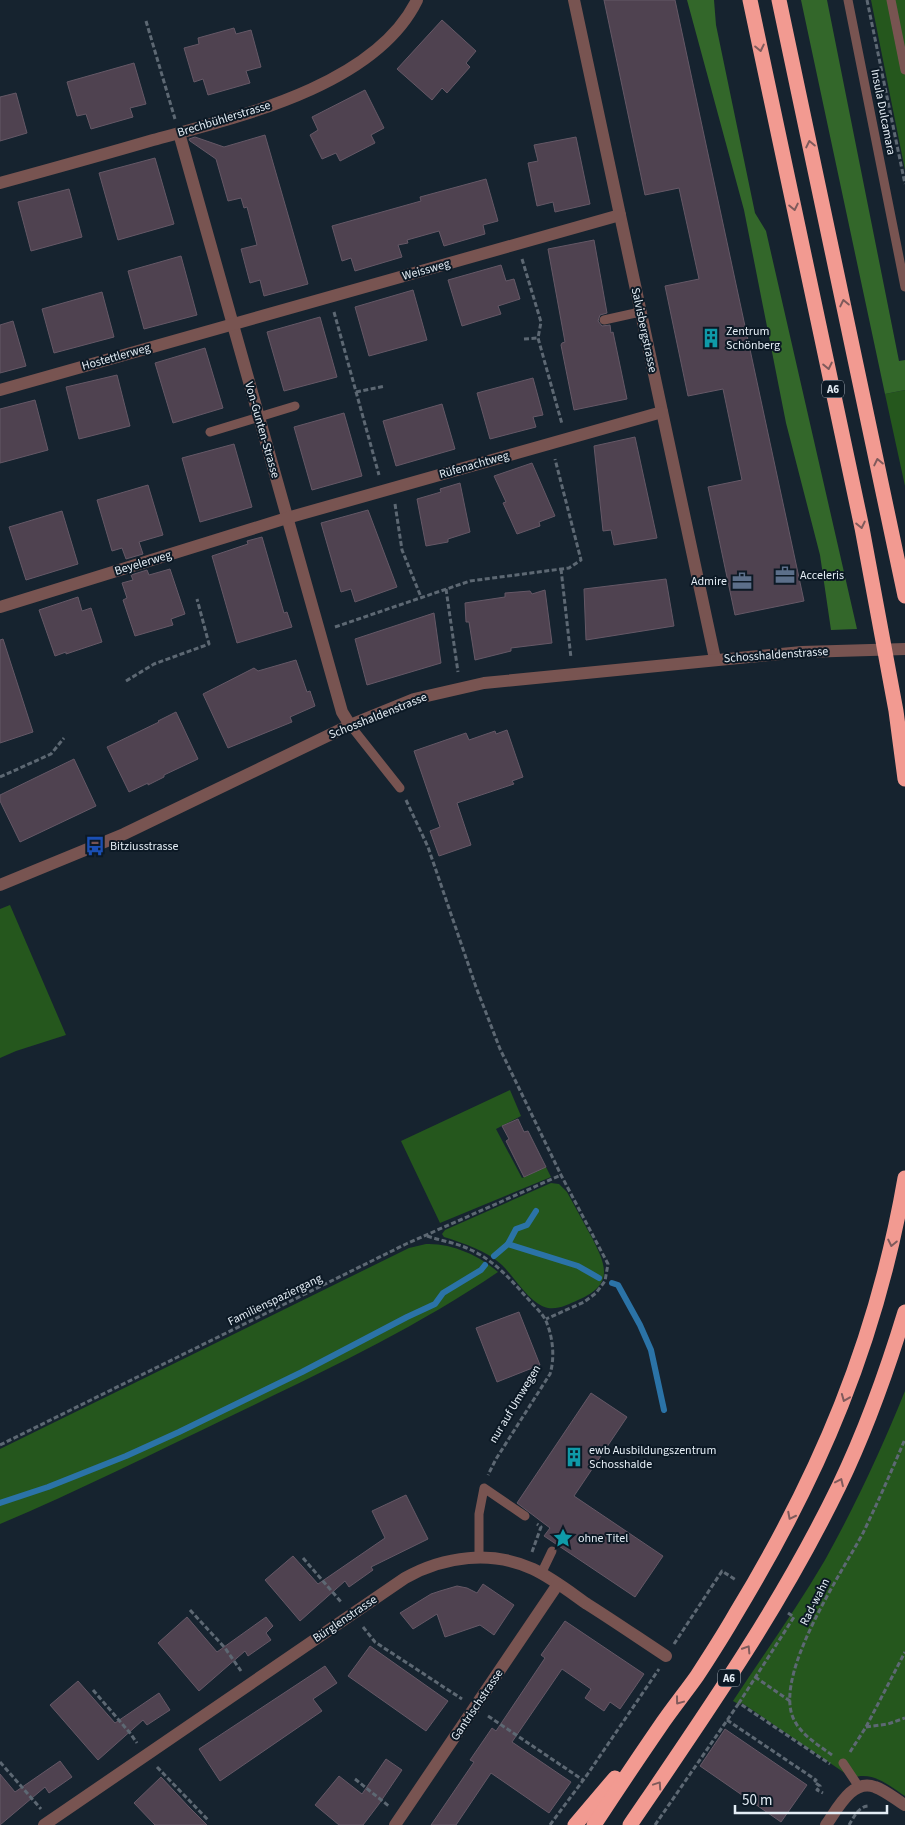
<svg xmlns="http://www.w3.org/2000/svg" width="905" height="1825" viewBox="0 0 905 1825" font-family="'Source Sans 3',sans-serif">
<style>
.green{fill:#25571d}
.forest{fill:#33672a}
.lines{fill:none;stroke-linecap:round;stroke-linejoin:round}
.stream{stroke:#2b73a7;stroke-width:6}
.building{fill:#4f4250;stroke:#655866}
.path{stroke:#5d6873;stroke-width:3;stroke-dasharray:5 2.5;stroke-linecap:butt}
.service{stroke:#785451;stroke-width:9}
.minor{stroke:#785451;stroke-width:12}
.motorway{stroke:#f29a91;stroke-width:15}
.oneway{stroke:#7f5a5b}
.labels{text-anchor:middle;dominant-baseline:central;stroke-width:4;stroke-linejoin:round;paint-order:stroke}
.shield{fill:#0c1925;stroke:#a3adb7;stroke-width:1}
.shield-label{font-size:11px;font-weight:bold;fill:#e4edf5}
.street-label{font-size:12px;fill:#e4edf5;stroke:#0c1925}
.poi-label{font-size:12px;fill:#e4edf5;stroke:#0c1925;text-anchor:start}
</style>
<rect width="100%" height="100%" fill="#16232f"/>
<g class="green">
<polygon points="871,0 905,0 905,170"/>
<polygon points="905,390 905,486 885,394"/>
<polygon points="10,905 66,1035 16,1051 0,1058 0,909"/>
<polygon points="510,1090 521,1116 496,1129 522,1178 546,1167 551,1177 440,1223 401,1141"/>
<path d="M551,1183L559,1184L567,1192C575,1207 583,1221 591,1236C606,1265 615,1284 578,1300C567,1305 554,1312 542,1306C527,1299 514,1277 502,1265C487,1251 463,1243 444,1237L442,1234L445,1230Z"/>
<path d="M426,1244C451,1243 479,1255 498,1272C414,1329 322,1372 231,1416C154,1453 78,1491 0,1524V1449L409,1248Z"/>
<path d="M905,1391V1796C888,1785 873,1771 852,1778L742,1703L740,1705L733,1701C764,1654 797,1608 825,1560C855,1506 882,1448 905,1391Z"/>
</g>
<g class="forest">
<polygon points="687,0 714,0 716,25 755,213 766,231 857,629 831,630 820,555 786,423 744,210"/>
<polygon points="801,0 827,0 899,361 905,360 905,390 885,394"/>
</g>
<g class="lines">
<g class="stream">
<polyline points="508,1244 578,1266 599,1278"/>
<polyline points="494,1256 508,1244 516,1229 527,1225 536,1211"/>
<polyline points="612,1283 618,1285 640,1325 651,1350 664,1410"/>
<polyline points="0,1503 48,1487 126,1456 179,1432 302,1372 407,1317 435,1304 443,1293 481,1270 485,1265"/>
</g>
</g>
<g class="building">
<polygon points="604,0 675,0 804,601 735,615 708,487 742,480 723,389 688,396 665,286 699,279 679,188 645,195"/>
<polygon points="442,20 476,51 466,63 470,67 447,93 442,88 432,100 397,69"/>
<polygon points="234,28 236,34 251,30 261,67 246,71 250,83 208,95 203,79 194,82 184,48 199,44 198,38"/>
<polygon points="134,63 146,104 130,108 133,117 91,129 86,114 77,116 67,82"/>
<polygon points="365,90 384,128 371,135 375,143 340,161 336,153 322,159 310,135 318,130 312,117"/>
<polygon points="16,93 27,133 0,141 0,97"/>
<polygon points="265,135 308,284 264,296 260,280 250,283 241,249 257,245 247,207 244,208 241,198 228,201 216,159 190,141 189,139 195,137 224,147"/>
<polygon points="576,137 590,204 555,212 553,202 537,206 528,163 538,161 534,145"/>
<polygon points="155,158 174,224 118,240 99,173"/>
<polygon points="486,179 498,221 483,225 485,234 444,246 439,231 407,240 408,243 398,245 402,257 355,271 351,258 342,261 332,226 421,201 420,197"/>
<polygon points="69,189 82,237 31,251 18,202"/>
<polygon points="594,240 607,313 600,315 598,321 602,326 610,325 611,333 613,332 627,399 574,410 561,345 562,343 565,342 548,249"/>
<polygon points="181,256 197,315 144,329 128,271"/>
<polygon points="501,265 506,281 514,279 520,299 498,306 501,314 462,326 448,280"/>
<polygon points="413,290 427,340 369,356 355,307"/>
<polygon points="102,292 114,337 54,353 42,309"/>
<polygon points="320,317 337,377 284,391 267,332"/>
<polygon points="13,321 26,366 0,373 0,325"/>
<polygon points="205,348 223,408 173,423 155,363"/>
<polygon points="117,375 130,426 79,439 66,387"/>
<polygon points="533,378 543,415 533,417 536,427 490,439 477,393"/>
<polygon points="35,400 48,450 0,463 0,409"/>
<polygon points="442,404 455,449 396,466 383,421"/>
<polygon points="344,413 362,476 312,490 294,427"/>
<polygon points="635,437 657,538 614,545 611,530 603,531 594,446"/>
<polygon points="234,444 252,507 200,522 182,458"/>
<polygon points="532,463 555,516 539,522 540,526 517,534 503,503 506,502 494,476"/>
<polygon points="460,483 470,532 448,539 448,542 426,546 417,499 441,492 440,489"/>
<polygon points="148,485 163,535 139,542 143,554 126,559 122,548 112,551 97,500"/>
<polygon points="368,510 397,587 355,602 351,589 341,592 321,523"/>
<polygon points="62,511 78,564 26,580 9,527"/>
<polygon points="262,537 284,613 287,612 292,627 237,643 212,556 248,544 247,541"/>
<polygon points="170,569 185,614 171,619 173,625 135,636 123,600 127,598 122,583 133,580 131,575 147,570 149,575"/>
<polygon points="666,579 674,626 586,640 584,589"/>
<polygon points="545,590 552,643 511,648 511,651 475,660 469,622 466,622 465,603 505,597 505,593 530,591 532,594"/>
<polygon points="78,597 82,611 91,608 102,642 66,654 66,652 55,656 39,610"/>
<polygon points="434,613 441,663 367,685 355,639"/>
<polygon points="3,639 33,732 0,743 0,640"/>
<polygon points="296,660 307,692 310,691 315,706 290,717 292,722 228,748 203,694 254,668 258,671"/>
<polygon points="176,712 198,759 164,775 164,777 148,785 148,783 129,792 107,747 159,722 158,721"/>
<polygon points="507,730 523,777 512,781 514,784 457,803 471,845 439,856 430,831 440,827 414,751 466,733 469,740 495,731 496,734"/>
<polygon points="74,759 96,806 20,842 0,801 0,795"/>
<polygon points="518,1119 524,1132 528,1131 546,1167 524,1177 506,1141 509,1139 502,1126"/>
<polygon points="519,1312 540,1365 497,1382 476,1328"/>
<polygon points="591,1393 627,1417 574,1496 663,1556 635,1597 544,1536 550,1528 517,1503"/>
<polygon points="406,1495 428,1539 371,1567 373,1570 349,1587 345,1581 300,1621 265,1580 293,1556 318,1584 385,1538 372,1511"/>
<polygon points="483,1584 514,1605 494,1635 480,1625 445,1637 437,1614 413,1629 400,1613 431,1594 440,1591 457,1586 467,1588 477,1593"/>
<polygon points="187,1617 217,1652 266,1617 273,1626 266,1633 271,1640 248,1656 245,1651 199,1691 158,1643"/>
<polygon points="565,1621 644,1674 620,1709 610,1702 604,1711 585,1698 591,1689 562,1669 512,1742 571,1782 549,1813 491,1773 456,1825 431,1825 474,1762 470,1760 492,1728 496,1731 545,1658 541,1655"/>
<polygon points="370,1646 448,1701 426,1731 348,1676"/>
<polygon points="325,1666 337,1683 313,1699 322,1711 220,1781 199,1749"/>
<polygon points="78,1681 115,1723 159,1693 170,1710 147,1725 143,1720 98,1760 50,1705"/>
<polygon points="725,1729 807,1785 781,1822 700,1766"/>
<polygon points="386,1759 402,1770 379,1804 363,1825 339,1825 315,1805 339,1776 362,1794"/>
<polygon points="60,1761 72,1777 49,1793 45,1787 0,1825 0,1774 15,1792"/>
<polygon points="161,1777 189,1807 207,1825 155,1825 134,1803"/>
</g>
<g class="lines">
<g class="path">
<polyline points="867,0 905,184"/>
<polyline points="146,21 175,119"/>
<polyline points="522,259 541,322 538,338 562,424"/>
<polyline points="334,312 379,475"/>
<polyline points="524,339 538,338"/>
<polyline points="356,392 385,386"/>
<polyline points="395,504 402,550 421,597"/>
<polyline points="561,569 571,658"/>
<polyline points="446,589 458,672"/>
<polyline points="335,627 470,581 569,568 581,560 555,459"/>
<polyline points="126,681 154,664 209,644 197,599"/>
<polyline points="0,777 51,754 64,738"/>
<polyline points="406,800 428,847 476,987 500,1049 561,1175 608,1264 605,1281 596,1293 584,1302 546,1319"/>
<path d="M427,1236C442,1241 457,1243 471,1250C495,1261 512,1281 529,1300C535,1307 543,1314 546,1321C553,1337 555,1358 550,1374L496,1459L488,1475"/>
<polyline points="0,1445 406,1244 561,1175"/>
<polyline points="532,1552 541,1527 537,1524"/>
<polyline points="303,1558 342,1603"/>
<polyline points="190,1610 225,1648 241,1671"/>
<polyline points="788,1613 794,1617 739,1703 830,1764"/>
<polyline points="363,1627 375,1642 462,1699"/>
<polyline points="674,1644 722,1571 736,1580"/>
<polyline points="755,1677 790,1701"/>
<polyline points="93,1690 130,1733 137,1743"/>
<polyline points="488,1716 583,1780"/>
<polyline points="727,1720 816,1780 814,1782 820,1786 817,1790 823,1793"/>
<polyline points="866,1727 888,1724 905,1718"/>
<polyline points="850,1752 866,1727 905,1652"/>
<path d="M832,1755C817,1744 798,1733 792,1715C777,1669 841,1574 863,1533C878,1502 892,1470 905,1439"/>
<polyline points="0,1762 41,1809"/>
<polyline points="157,1767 209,1821"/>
<polyline points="355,1779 390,1807"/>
<polyline points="550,1825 587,1775 659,1669"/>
<polyline points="655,1825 739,1703"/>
<path d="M849,1825C854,1817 858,1807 868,1806"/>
</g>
<g class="service">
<polyline points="848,0 905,287"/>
<polyline points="891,0 905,70"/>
<polyline points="604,320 640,312"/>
<polyline points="210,432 295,406"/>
<polyline points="350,725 400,788"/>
<polyline points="479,1558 479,1514 484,1488 525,1516"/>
<polyline points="541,1574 552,1551"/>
<polyline points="843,1763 859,1787"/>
</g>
<g class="minor">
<polyline points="574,0 715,659"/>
<polyline points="179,133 342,712 350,725"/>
<path d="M0,183C51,169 102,155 153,140C238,117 375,86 417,0"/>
<polyline points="0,390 620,215"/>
<polyline points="0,607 287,518 662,412"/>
<polyline points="0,885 124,834 350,725 414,699 484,683 759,656 802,652 905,649"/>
<path d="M44,1825L405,1578C444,1556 492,1550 533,1569C552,1578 570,1592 587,1604C614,1621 640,1639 666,1656"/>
<polyline points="395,1825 558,1584"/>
<path d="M826,1825C837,1810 852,1778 875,1787C886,1791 895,1799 905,1805"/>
</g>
<g class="motorway">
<polyline points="750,0 862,528 896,711 905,779"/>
<polyline points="779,0 905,596"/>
<polyline points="575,1825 615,1778"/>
<path d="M594,1825C615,1793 637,1760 659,1728C671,1710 685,1693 697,1676C710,1656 723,1636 735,1615C820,1475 877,1340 905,1178"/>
<path d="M630,1825C705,1715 781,1606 839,1486C866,1430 887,1371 905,1312"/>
</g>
</g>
<defs><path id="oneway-chevron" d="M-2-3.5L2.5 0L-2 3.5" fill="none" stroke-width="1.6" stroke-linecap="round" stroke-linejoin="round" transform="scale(1.25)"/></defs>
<g class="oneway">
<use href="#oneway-chevron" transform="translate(760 48) rotate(78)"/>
<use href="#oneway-chevron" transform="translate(810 144) rotate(-102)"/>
<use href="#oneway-chevron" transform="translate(794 207) rotate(78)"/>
<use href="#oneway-chevron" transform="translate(844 303) rotate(-102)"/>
<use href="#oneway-chevron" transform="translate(828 366) rotate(78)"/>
<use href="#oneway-chevron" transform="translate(878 462) rotate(-102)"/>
<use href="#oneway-chevron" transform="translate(861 525) rotate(78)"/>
<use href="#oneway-chevron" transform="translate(892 1243) rotate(102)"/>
<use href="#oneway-chevron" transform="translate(845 1398) rotate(112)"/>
<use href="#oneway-chevron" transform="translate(840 1482) rotate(-65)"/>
<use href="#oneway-chevron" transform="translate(791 1516) rotate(117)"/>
<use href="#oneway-chevron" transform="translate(747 1649) rotate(-58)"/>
<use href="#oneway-chevron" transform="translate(679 1701) rotate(127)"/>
<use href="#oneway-chevron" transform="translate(658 1785) rotate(-56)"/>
</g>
<defs>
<symbol id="building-bare" viewBox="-9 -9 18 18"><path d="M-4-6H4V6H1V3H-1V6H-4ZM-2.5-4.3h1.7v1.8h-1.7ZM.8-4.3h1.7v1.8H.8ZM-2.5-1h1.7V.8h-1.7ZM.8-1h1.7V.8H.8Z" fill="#0f9aa8" stroke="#0c1925" stroke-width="2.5" paint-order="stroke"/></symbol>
<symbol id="office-bare" viewBox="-9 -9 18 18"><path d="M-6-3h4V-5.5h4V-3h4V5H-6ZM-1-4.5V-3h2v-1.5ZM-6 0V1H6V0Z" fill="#5c6f8a" stroke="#0c1925" stroke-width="2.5" paint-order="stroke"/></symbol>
<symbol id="bus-bare" viewBox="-9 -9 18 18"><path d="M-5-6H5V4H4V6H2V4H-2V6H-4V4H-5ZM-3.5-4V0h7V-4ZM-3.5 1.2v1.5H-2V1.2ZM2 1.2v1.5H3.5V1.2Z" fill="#1a4fb4" stroke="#0c1925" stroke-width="2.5" paint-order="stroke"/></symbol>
<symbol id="sight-bare" viewBox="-9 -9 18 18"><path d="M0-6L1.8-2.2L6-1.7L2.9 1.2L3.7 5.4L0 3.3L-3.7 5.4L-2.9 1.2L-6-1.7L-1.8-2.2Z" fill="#0f9aa8" stroke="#0c1925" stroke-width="2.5" paint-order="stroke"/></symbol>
</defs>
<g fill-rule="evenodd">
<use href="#building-bare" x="697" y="324" width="28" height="28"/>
<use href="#office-bare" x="771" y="561" width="28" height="28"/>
<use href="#office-bare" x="728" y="567" width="28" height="28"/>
<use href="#bus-bare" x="81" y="832" width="28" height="28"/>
<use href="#building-bare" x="560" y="1443" width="28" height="28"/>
<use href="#sight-bare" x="549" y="1524" width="28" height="28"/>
</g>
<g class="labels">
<g class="shield">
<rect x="822" y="380.5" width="22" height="17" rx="4"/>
<rect x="718" y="1669.5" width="22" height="17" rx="4"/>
</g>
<g class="shield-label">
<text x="833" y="389">A6</text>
<text x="729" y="1678">A6</text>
</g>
<g class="street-label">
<text transform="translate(883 112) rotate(79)">Insula Dulcamara</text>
<text transform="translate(224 119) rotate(-17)">Brechbühlerstrasse</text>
<text transform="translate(426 270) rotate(-16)">Weissweg</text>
<text transform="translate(644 330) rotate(78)">Salvisbergstrasse</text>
<text transform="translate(116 357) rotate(-16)">Hostettlerweg</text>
<text transform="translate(262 430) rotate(74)">Von-Gunten-Strasse</text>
<text transform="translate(474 465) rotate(-16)">Rüfenachtweg</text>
<text transform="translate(143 563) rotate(-17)">Beyelerweg</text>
<text transform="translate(776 655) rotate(-4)">Schosshaldenstrasse</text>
<text transform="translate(378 716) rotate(-22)">Schosshaldenstrasse</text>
<text transform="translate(275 1300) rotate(-26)">Familienspaziergang</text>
<text transform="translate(515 1404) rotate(-59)">nur auf Umwegen</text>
<text transform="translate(815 1602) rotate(-63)">Rad-wahn</text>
<text transform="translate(345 1619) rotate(-34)">Bürglenstrasse</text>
<text transform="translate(477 1705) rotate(-56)">Gantrischstrasse</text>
</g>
<g class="poi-label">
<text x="726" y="331">Zentrum<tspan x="726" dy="14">Schönberg</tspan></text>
<text x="800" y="575">Acceleris</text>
<text x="727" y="581" text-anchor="end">Admire</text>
<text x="110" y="846">Bitziusstrasse</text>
<text x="589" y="1450">ewb Ausbildungszentrum<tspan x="589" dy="14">Schosshalde</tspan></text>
<text x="578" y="1538">ohne Titel</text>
</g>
</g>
<path d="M735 1805v8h152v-8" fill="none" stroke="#e4edf5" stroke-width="2.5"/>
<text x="742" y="1805" font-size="15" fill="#e4edf5" stroke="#0c1925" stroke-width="4" paint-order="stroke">50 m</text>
</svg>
